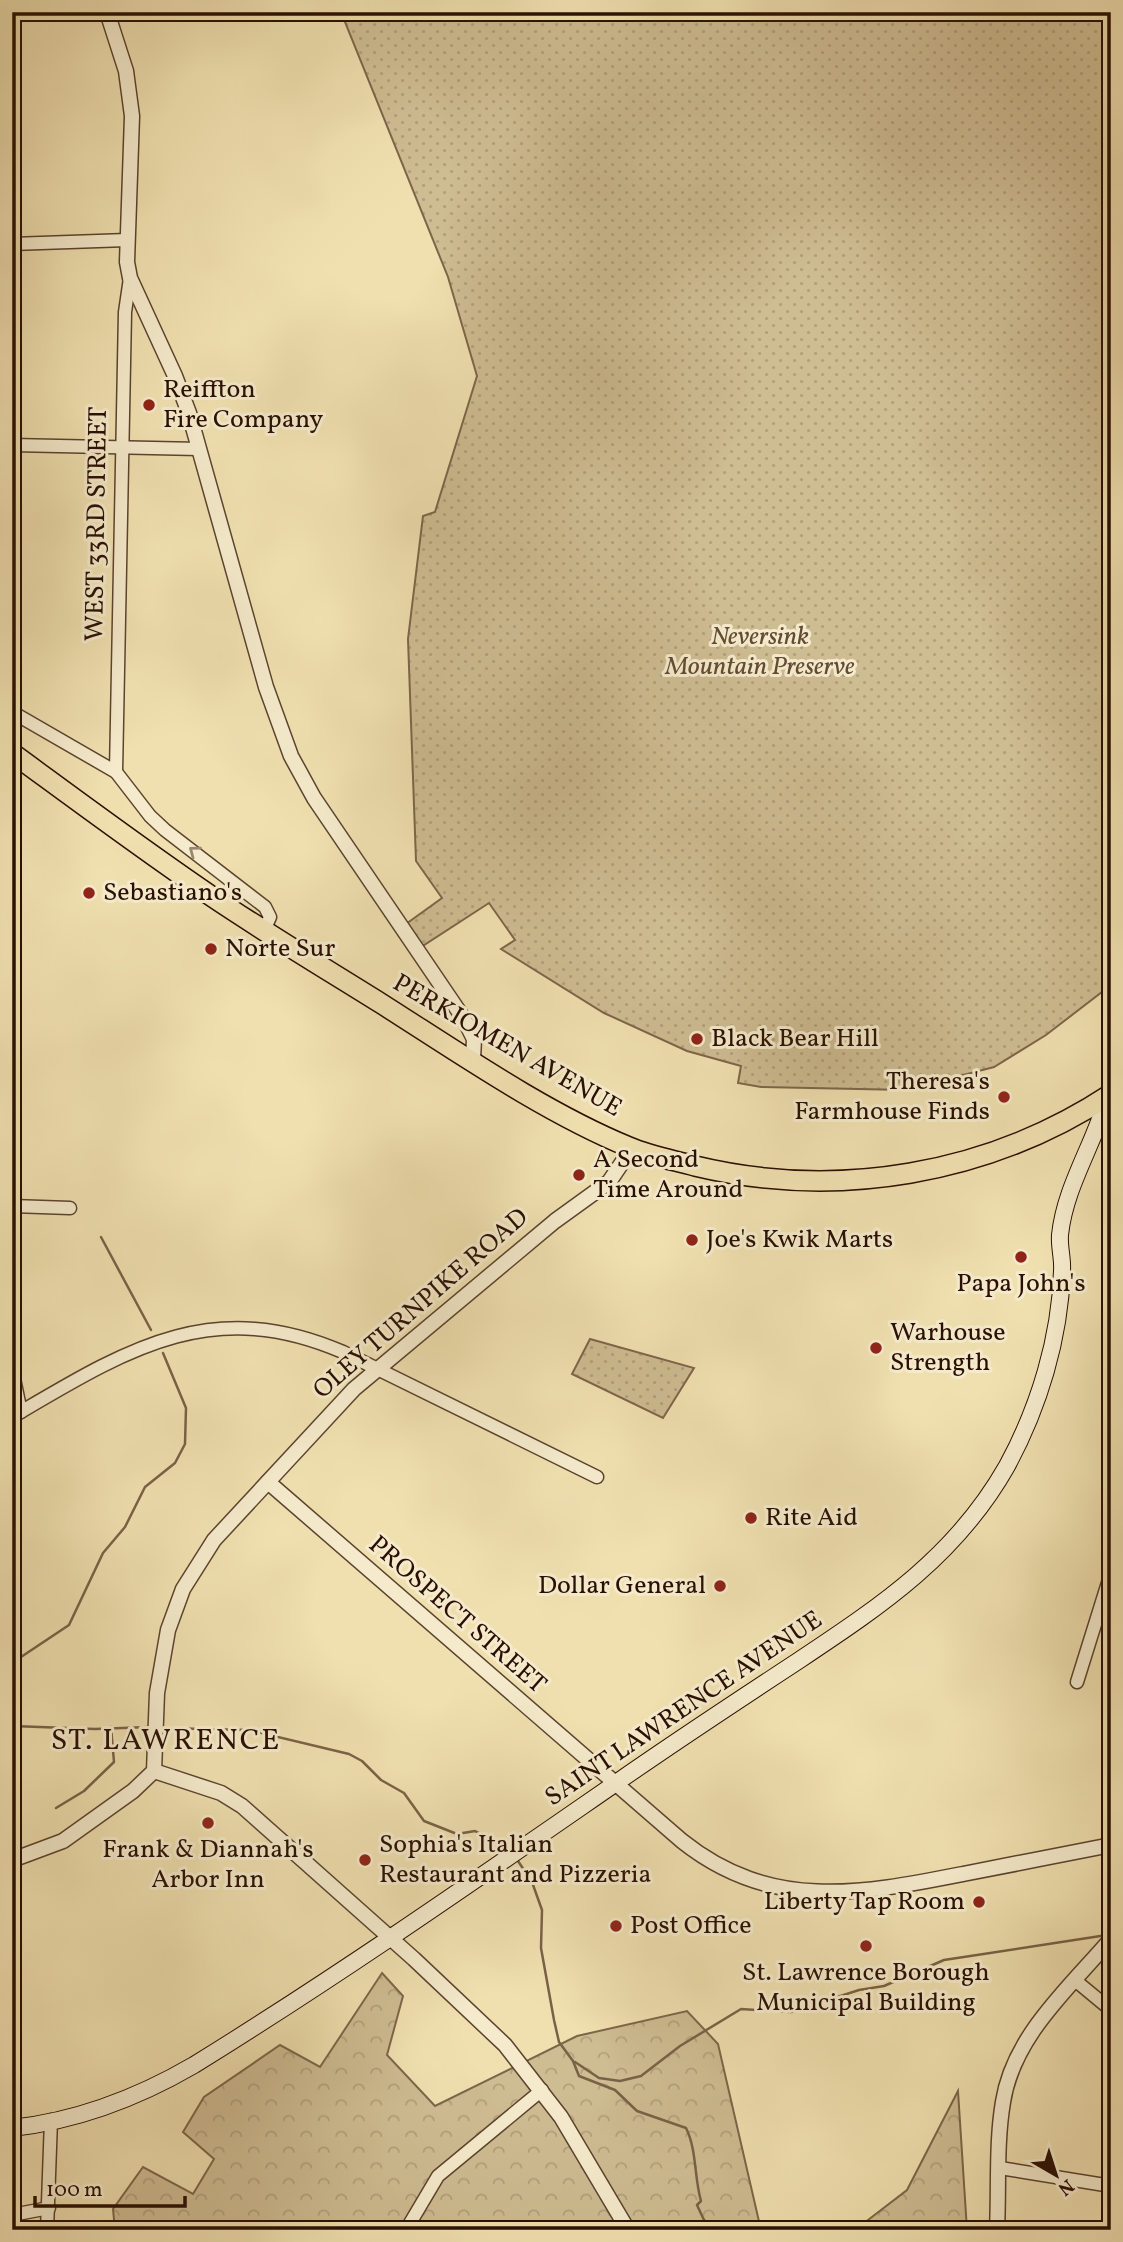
<svg xmlns="http://www.w3.org/2000/svg" width="1123" height="2242" viewBox="0 0 1123 2242" font-family="Vollkorn,serif">
<style>
.forest{fill:url(#forest-crowns);stroke:#7c664a;stroke-width:2}
.park{fill:url(#park-dots);stroke:#7c664a;stroke-width:2}
.lines{fill:none;stroke-linecap:round;stroke-linejoin:round}
.stream{stroke:#786247;stroke-width:2.5}
.minor-casing{stroke:#5b432e;stroke-width:15}
.tertiary-casing{stroke:#5b432e;stroke-width:17}
.secondary-casing{stroke:#290f02;stroke-width:18}
.primary-casing{stroke:#290f02;stroke-width:22}
.minor{stroke:#f5ebcc;stroke-width:12}
.tertiary{stroke:#f5ebcc;stroke-width:14}
.secondary{stroke:#f5ebcc;stroke-width:16}
.primary{stroke:#f0e0b0;stroke-width:19}
.oneway{stroke:#998871}
.poi-dot{fill:#8f2418;stroke:#f5ebcc;stroke-width:2.5}
.labels{text-anchor:middle;dominant-baseline:central;stroke-width:6;stroke-linejoin:round;paint-order:stroke}
.poi-label{font-size:26px;fill:#290f02;stroke:#f5ebcc;text-anchor:start}
.street-label{font-size:26px;fill:#290f02;stroke:#f5ebcc}
.park-label{font-size:26px;font-style:italic;fill:#634c34;stroke:#f5ebcc}
.quarter-label{font-size:30px;letter-spacing:2px;fill:#290f02;stroke:#f5ebcc}
</style>
<defs>
<pattern id="forest-crowns" width="20" height="18" patternUnits="userSpaceOnUse" patternTransform="scale(1.75)"><rect width="20" height="18" fill="#cebc92"/><path d="M2 6a3 3 0 1 1 6 0M12 15a3 3 0 1 1 6 0" fill="none" stroke="#b1a07c"/></pattern>
<pattern id="park-dots" width="8" height="8" patternUnits="userSpaceOnUse" patternTransform="scale(1.75)"><rect width="8" height="8" fill="#cebc92"/><path d="M2 2h.1M6 6h.1" fill="none" stroke="#b1a07c" stroke-width="1.8" stroke-linecap="round"/></pattern>
</defs>
<rect width="100%" height="100%" fill="#f0e0b0"/>
<filter id="stains"><feTurbulence type="fractalNoise" baseFrequency=".00286" numOctaves="4"/><feColorMatrix values="0 0 0 0 .2 0 0 0 0 .09 0 0 0 0 .02 0 0 0 .5 -.17"/></filter>
<radialGradient id="worn" r=".72"><stop offset=".6" stop-color="#630" stop-opacity="0"/><stop offset="1" stop-color="#630" stop-opacity=".3"/></radialGradient>
<g class="forest">
<polygon points="382,1973 403,1996 387,2055 435,2106 577,2036 687,2011 718,2044 761,2230 115,2230 113,2209 143,2167 193,2194 214,2159 183,2132 204,2097 280,2045 320,2067"/>
<polygon points="958,2091 967,2230 855,2230 907,2190"/>
</g>
<g class="park">
<polygon points="341,12 1111,12 1111,985 1046,1035 994,1067 906,1090 761,1087 738,1083 741,1066 687,1051 604,1013 501,949 515,940 489,903 421,947 406,924 442,898 416,861 408,639 423,516 435,512 477,376 448,277"/>
<polygon points="590,1339 694,1368 663,1418 572,1374"/>
</g>
<g class="lines">
<g class="stream">
<polyline points="101,1237 151,1330"/>
<polyline points="12,1663 69,1625 103,1553 125,1527 145,1487 175,1463 185,1444 186,1408 163,1353"/>
<polyline points="12,1726 95,1729 150,1727"/>
<polyline points="160,1728 249,1730 349,1754 362,1761 381,1780 404,1793 424,1821 457,1834 475,1831 511,1850"/>
<polyline points="56,1808 84,1791 114,1762 111,1727"/>
<path d="M516,1858L532,1882L542,1910L541,1948L554,2020L559,2042L573,2061L579,2076L615,2090L637,2111L686,2128C697,2150 694,2177 701,2201L697,2205L704,2220L718,2230"/>
<polyline points="575,2062 599,2078 620,2081 641,2076 680,2046 741,2009 791,2012 859,1990 884,1986 944,1960 1107,1935"/>
</g>
<defs>
<g id="minor">
<polyline points="12,244 127,240"/>
<polyline points="12,445 199,449"/>
<polyline points="12,647 12,655"/>
<polyline points="12,712 116,772 150,816 165,830 265,907 270,917 264,931"/>
<polyline points="116,772 125,312 130,278"/>
<polyline points="12,1206 70,1208"/>
<polyline points="12,1305 13,1374 21,1412"/>
<path d="M12,1417C126,1350 211,1295 343,1352L597,1477"/>
<polyline points="1077,1682 1111,1573"/>
<polyline points="1076,1981 1111,2010"/>
<polyline points="1000,2168 1111,2186"/>
<polyline points="12,2215 49,2208"/>
<polyline points="47,2230 51,2120"/>
<polyline points="406,2230 438,2176 542,2090"/>
</g>
<g id="tertiary">
<polyline points="107,12 126,71 132,116 127,262 130,278 175,376 189,413 266,687 291,756 314,798 464,1019 474,1039 473,1059"/>
<path d="M268,1482L682,1841C771,1912 861,1894 963,1874C1012,1864 1062,1855 1111,1845"/>
<polyline points="154,1771 221,1793 242,1806 414,1959 505,2045 561,2117 628,2230"/>
<polyline points="12,1860 63,1841 133,1791 154,1771 157,1693 168,1630 183,1589 214,1540 354,1389 555,1221 609,1182 632,1148"/>
<path d="M997,2230C999,2188 996,2143 1003,2102C1013,2036 1070,1987 1111,1939"/>
</g>
<path id="secondary" d="M12,2128C76,2121 139,2097 194,2065C338,1976 477,1879 616,1783C676,1741 737,1701 798,1661C882,1605 956,1556 1007,1466C1039,1407 1060,1338 1062,1271C1063,1259 1059,1247 1060,1235C1065,1186 1095,1143 1108,1095"/>
<path id="primary" d="M12,753C79,802 146,852 214,898C269,935 326,969 382,1004C459,1053 546,1113 629,1147C650,1156 673,1160 695,1166C837,1200 988,1175 1111,1094"/>
</defs>
<use href="#minor" class="minor-casing"/>
<use href="#tertiary" class="tertiary-casing"/>
<use href="#secondary" class="secondary-casing"/>
<use href="#primary" class="primary-casing"/>
<use href="#minor" class="minor"/>
<use href="#tertiary" class="tertiary"/>
<use href="#secondary" class="secondary"/>
<use href="#primary" class="primary"/>
</g>
<defs><path id="oneway-chevron" d="M-2-3.5L2.5 0L-2 3.5" fill="none" stroke-width="1.6" stroke-linecap="round" stroke-linejoin="round" transform="scale(1.75)"/></defs>
<use class="oneway" href="#oneway-chevron" transform="translate(194 851) rotate(-143)"/>
<g class="poi-dot">
<circle cx="149" cy="405" r="7"/>
<circle cx="89" cy="893" r="7"/>
<circle cx="211" cy="949" r="7"/>
<circle cx="697" cy="1039" r="7"/>
<circle cx="1004" cy="1097" r="7"/>
<circle cx="579" cy="1175" r="7"/>
<circle cx="692" cy="1240" r="7"/>
<circle cx="1021" cy="1257" r="7"/>
<circle cx="876" cy="1348" r="7"/>
<circle cx="751" cy="1518" r="7"/>
<circle cx="720" cy="1586" r="7"/>
<circle cx="208" cy="1823" r="7"/>
<circle cx="365" cy="1860" r="7"/>
<circle cx="979" cy="1902" r="7"/>
<circle cx="616" cy="1926" r="7"/>
<circle cx="866" cy="1946" r="7"/>
</g>
<g class="labels">
<g class="poi-label">
<text x="163" y="390">Reiffton<tspan x="163" dy="30">Fire Company</tspan></text>
<text x="103" y="893">Sebastiano's</text>
<text x="225" y="949">Norte Sur</text>
<text x="711" y="1039">Black Bear Hill</text>
<text x="990" y="1082" text-anchor="end">Theresa's<tspan x="990" dy="30">Farmhouse Finds</tspan></text>
<text x="593" y="1160">A Second<tspan x="593" dy="30">Time Around</tspan></text>
<text x="706" y="1240">Joe's Kwik Marts</text>
<text x="1021" y="1284" text-anchor="middle">Papa John's</text>
<text x="890" y="1333">Warhouse<tspan x="890" dy="30">Strength</tspan></text>
<text x="765" y="1518">Rite Aid</text>
<text x="706" y="1586" text-anchor="end">Dollar General</text>
<text x="379" y="1845">Sophia's Italian<tspan x="379" dy="30">Restaurant and Pizzeria</tspan></text>
<text x="208" y="1850" text-anchor="middle">Frank &amp; Diannah's<tspan x="208" dy="30">Arbor Inn</tspan></text>
<text x="965" y="1902" text-anchor="end">Liberty Tap Room</text>
<text x="630" y="1926">Post Office</text>
<text x="866" y="1973" text-anchor="middle">St. Lawrence Borough<tspan x="866" dy="30">Municipal Building</tspan></text>
</g>
<g class="street-label">
<text transform="translate(97 524) rotate(-89)">WEST 33RD STREET</text>
<text transform="translate(507 1046) rotate(30)">PERKIOMEN AVENUE</text>
<text transform="translate(421 1304) rotate(-41)">OLEY TURNPIKE ROAD</text>
<text transform="translate(457 1615) rotate(41)">PROSPECT STREET</text>
<text transform="translate(684 1709) rotate(-34)">SAINT LAWRENCE AVENUE</text>
</g>
<g class="park-label">
<text x="760" y="637">Neversink<tspan x="760" dy="30">Mountain Preserve</tspan></text>
</g>
<g class="quarter-label">
<text x="166" y="1741">ST. LAWRENCE</text>
</g>
</g>
<rect width="1123" height="2242" fill="none" stroke="#f0e0b0" stroke-width="42"/>
<rect x="14" y="14" width="1095" height="2214" fill="none" stroke="#290f02" stroke-width="3.5"/>
<rect x="21" y="21" width="1081" height="2200" fill="none" stroke="#290f02" stroke-width="2"/>
<g transform="translate(1056 2175) rotate(141)" stroke="#f5ebcc" stroke-width="5" paint-order="stroke">
<path d="M0-5L12 26L0 18L-12 26Z" fill="#290f02"/>
<text y="-10" font-size="19" font-weight="bold" text-anchor="middle" fill="#290f02">N</text>
</g>
<path d="M35 2196v10h150v-10" fill="none" stroke="#290f02" stroke-width="3.5"/>
<text x="46" y="2196" font-size="21" fill="#290f02" stroke="#f5ebcc" stroke-width="5" paint-order="stroke">100 m</text>
<rect width="100%" height="100%" filter="url(#stains)"/>
<rect width="100%" height="100%" fill="url(#worn)"/>
</svg>
